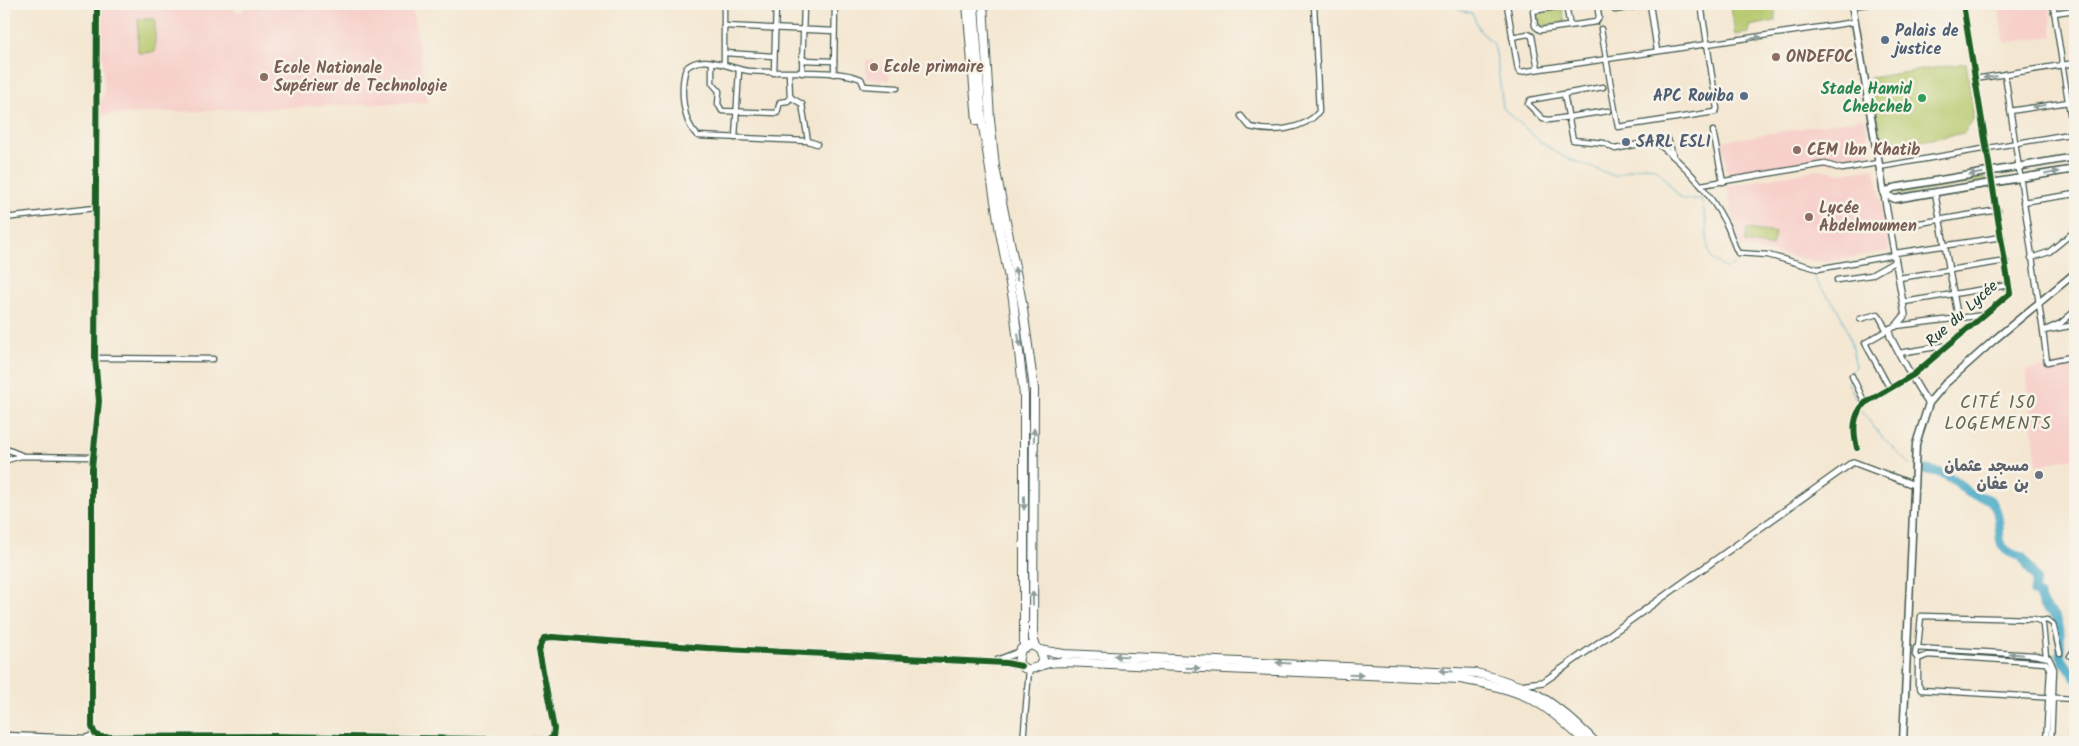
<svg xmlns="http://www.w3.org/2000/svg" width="2079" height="746" viewBox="0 0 2079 746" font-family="Kalam,'Playpen Sans Arabic',sans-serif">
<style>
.built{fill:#f7d0cb}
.green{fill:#b5c86b;stroke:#6a8250}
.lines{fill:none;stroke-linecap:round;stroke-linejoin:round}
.stream{stroke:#48aac7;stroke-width:1}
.river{stroke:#48aac7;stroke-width:9}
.minor-casing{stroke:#3f564c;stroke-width:7}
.tertiary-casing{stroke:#3f564c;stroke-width:8}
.secondary-casing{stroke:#3f564c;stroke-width:9}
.trunk-casing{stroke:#3f564c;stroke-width:10}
.minor{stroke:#fff;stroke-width:4.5}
.tertiary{stroke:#fff;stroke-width:5.5}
.secondary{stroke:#fff;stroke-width:6}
.trunk{stroke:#fff;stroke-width:8}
.cycleway-casing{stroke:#f7f3e8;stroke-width:9}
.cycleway{stroke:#1b5e20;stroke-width:6}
.oneway{fill:#8f9e9a}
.service-dot{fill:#5c6f8a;stroke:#f7f3e8;stroke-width:2}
.education-dot{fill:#8d6e63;stroke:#f7f3e8;stroke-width:2}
.leisure-dot{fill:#2e9e5b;stroke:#f7f3e8;stroke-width:2}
.worship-dot{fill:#6b7280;stroke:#f7f3e8;stroke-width:2}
.labels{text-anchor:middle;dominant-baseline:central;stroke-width:5;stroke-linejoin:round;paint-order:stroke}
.service-label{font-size:16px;font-weight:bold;fill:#4e5e75;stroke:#f7f3e8;text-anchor:start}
.education-label{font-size:16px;font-weight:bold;fill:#785e54;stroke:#f7f3e8;text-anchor:start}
.leisure-label{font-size:16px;font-weight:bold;fill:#27864d;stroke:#f7f3e8;text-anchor:end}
.street-label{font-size:16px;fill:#1f3d34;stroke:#f7f3e8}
.worship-label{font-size:16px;font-weight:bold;fill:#5b616d;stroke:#f7f3e8;text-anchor:end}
.neighbourhood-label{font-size:18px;letter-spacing:1px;fill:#646750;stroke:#f7f3e8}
</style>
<rect width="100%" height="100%" fill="#f7f3e8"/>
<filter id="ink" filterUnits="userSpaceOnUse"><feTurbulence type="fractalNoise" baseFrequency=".02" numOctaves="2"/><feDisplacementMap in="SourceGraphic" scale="10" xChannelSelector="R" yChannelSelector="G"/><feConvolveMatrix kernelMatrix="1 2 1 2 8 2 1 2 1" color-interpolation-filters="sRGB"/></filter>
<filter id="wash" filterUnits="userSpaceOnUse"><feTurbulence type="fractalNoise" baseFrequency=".0096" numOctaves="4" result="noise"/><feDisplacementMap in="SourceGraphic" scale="20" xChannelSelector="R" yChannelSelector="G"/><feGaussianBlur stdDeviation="1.12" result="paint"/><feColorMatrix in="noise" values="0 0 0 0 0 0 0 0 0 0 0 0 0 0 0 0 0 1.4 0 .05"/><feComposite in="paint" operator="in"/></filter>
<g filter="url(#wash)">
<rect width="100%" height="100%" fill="#f4e7d2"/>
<g class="built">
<polygon points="101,4 234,4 235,11 243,12 244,4 412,4 428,102 100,115 100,104 104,95 103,58 101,58"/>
<polygon points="1998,4 2049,4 2053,36 2004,43"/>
<polygon points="866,60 873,60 889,73 889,80 866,79"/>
<polygon points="1865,118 1872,159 1842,164 1823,162 1728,178 1722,141"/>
<polygon points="1875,168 1890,251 1823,262 1740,247 1727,186 1820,169 1840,173"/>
<polygon points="2075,361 2075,458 2037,465 2026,370"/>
</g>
<g class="green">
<polygon points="1745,4 1774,4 1776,21 1749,26 1749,33 1735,35 1731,6"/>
<polygon points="1562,9 1565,22 1538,27 1536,14"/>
<polygon points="138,19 155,19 155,52 138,53"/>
<polygon points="1966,63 1974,118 1964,133 1882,148 1870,78"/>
<polygon points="1986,177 1987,181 1900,195 1898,194 1899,191"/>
<polygon points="1747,229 1775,233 1772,247 1745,242"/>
</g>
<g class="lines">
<g class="stream">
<path d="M1453,4L1462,11L1472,13L1480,31L1493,43L1496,53L1503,108L1542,143L1564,157L1615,176C1661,155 1654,170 1682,199H1701L1706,220L1708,247L1711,258L1725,268L1733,266L1741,256"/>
<path d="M1784,261L1791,266L1812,271C1818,290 1830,295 1838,310C1848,327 1852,348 1856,367L1851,371L1848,383L1859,404"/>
<polyline points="1862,411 1879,434 1910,465"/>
</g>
<g class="river">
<path d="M1920,469C1936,471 1946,473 1959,484C1962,487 1966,492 1971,494C1979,498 1988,495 1994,505C2007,529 1987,549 2022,557L2036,579L2034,592L2039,595C2043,609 2046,607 2055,616C2062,625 2060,645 2061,656"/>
<polyline points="2063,660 2075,678"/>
</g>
</g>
</g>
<g filter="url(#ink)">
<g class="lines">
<defs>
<g id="minor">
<polyline points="816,4 835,5"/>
<polyline points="1650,4 1657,51"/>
<polyline points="2053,4 2075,146"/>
<polyline points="1507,5 1518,70 1520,72 1855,22"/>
<polyline points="1852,6 1868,4"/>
<polyline points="1615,10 1650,4"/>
<polyline points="2054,13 2075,10"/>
<polyline points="724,26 834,31"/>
<polyline points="1570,26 1566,5 1533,11 1535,26 1540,30 1596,22 1599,17 1597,4"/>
<polyline points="1601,29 1618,127 1715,112 1717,109 1701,4"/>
<polyline points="1512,37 1528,34 1532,36 1538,69"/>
<polyline points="725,53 774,56"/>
<polyline points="802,60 834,61"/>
<polyline points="712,62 712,83 719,91 718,104 722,111 777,113 780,102 788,101 791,97"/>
<polyline points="724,64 724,4"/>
<polyline points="774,73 776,4"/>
<polyline points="789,73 790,97 802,104 808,141 817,144"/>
<polyline points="802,73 804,4"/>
<polyline points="834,74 835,4"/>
<polyline points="2005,74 2043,331 2075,325"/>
<polyline points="1975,79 2075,63"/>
<polyline points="1603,87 1530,100 1528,104 1543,119 1549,120 1608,111"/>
<path d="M1564,94L1573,140L1604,143L1615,149L1654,141C1684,163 1709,191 1726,224C1731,233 1733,244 1738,253L1768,255L1818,269L1895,255"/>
<polyline points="2010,111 2075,101"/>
<path d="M1241,116L1250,127C1273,133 1303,130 1319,112L1314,4"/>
<polyline points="1713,131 1723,182"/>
<polyline points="735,138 739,70"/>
<path d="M808,141L698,136C682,122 680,88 686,68C704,52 728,69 749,71C779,74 837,68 861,79L864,86L897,88"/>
<polyline points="1654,141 1668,139 1673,155"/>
<polyline points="1879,167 2075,133"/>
<polyline points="1701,185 1825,164 1842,169 1878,163"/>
<polyline points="1935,193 1958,317"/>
<polyline points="2023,202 2075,194"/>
<polyline points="4,218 95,208"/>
<polyline points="1890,228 1998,210"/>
<polyline points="1895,253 2002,237"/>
<polyline points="2031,258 2049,252 2075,231"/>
<polyline points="1899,278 2006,261"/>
<polyline points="1837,280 1871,275 1896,261"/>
<polyline points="1904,302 2009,285"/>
<polyline points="2075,311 2061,323 2043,331 2047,362 2075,356"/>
<polyline points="1860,319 1878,314 1887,331"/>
<polyline points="1896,326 1984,315"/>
<polyline points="1889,329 1865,343 1890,389"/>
<polyline points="1899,353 1949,345"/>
<polyline points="95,358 213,359"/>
<polyline points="1852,376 1865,403"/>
<polyline points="4,448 21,455"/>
<path d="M1857,448C1853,431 1852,416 1865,403L1913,375L2010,293L1963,4"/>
<polyline points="4,461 21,456 93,457"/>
<polyline points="2041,621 2047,620 2053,624 2060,653"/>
<polyline points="1918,647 1921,616 2034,619 2040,621 2043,625 2046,657"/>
<polyline points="2070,656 2075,649"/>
<polyline points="1918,659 1918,684 1921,690 2075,699"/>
<polyline points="4,735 85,738 95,734"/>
<polyline points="1023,742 1029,670"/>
<polyline points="2046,742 2050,670 2046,663 1928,655 1918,659 1915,655 1916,648 2034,655 2049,658 2054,669 2051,742"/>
</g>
<g id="tertiary">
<polyline points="97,4 95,358 99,401 92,468 92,727 95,734 101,737 275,736 548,740 553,737 554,729 539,650 544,638 552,637 707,648 1006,663 1021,666"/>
<path d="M1884,194L1905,315L1896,326L1889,329L1890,336C1895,346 1923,399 1929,403"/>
<polyline points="998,660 1019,652"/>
<polyline points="1520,685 1543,682 1549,678 1853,462 1914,485"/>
</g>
<g id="secondary">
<polyline points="1852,4 1884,194"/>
<polyline points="1884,194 1893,188 2075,157"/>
<polyline points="1884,194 1895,199 2075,169"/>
<polyline points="1903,742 1916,444 1929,403 1945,384 1994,340 2075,273"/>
</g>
<g id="trunk">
<polyline points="967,4 977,121"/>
<polyline points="974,4 982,120 1000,232 1013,299 1024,396 1024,647"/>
<polyline points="983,4 990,119 995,167 1022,302 1034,389 1033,639 1036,646"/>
<path d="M1040,650L1064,654L1476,673C1533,686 1555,702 1595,742"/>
<path d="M1040,665L1043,659L1040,650L1032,645L1021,649L1018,662C1026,674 1033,668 1043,665C1049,662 1057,662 1064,662L1460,679C1521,689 1542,699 1585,742"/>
</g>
</defs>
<use href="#minor" class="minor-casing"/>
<use href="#tertiary" class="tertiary-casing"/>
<use href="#secondary" class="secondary-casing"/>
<use href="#trunk" class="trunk-casing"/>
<use href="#minor" class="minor"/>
<use href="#tertiary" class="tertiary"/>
<use href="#secondary" class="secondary"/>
<use href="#trunk" class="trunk"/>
<defs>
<g id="cycleway">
<polyline points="97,4 95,358 99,401 92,468 92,727 95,734 101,737 275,736 548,740 553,737 554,729 539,650 544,638 552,637 707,648 1006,663 1021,666"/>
<path d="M1857,448C1853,431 1852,416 1865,403L1913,375L2010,293L1963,4"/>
</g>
</defs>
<use href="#cycleway" class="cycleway-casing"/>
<use href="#cycleway" class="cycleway"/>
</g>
<defs><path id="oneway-solid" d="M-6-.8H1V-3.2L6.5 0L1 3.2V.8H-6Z" transform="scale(1.25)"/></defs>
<g class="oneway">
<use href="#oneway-solid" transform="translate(1755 38) rotate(-9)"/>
<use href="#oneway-solid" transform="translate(1990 77) rotate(172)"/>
<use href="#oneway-solid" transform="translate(2039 106) rotate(171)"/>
<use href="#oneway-solid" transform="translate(2052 173) rotate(-10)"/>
<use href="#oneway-solid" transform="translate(1976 174) rotate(171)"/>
<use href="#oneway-solid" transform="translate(1016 274) rotate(-101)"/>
<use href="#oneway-solid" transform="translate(1019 340) rotate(82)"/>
<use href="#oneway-solid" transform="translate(1034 435) rotate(-90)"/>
<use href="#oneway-solid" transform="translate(1024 503) rotate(90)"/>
<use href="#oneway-solid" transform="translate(1033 598) rotate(-90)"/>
<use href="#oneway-solid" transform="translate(2016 654) rotate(-177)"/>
<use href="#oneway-solid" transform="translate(1121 656) rotate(-177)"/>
<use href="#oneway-solid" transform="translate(1283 663) rotate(-177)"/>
<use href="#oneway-solid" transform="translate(1193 668) rotate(2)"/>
<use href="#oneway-solid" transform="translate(1446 671) rotate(-176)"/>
<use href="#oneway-solid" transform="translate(1356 675) rotate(2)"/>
</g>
</g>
<g class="service-dot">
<circle cx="1885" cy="40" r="5"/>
<circle cx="1744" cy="96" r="5"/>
<circle cx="1626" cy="142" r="5"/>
</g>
<g class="education-dot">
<circle cx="1776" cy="57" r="5"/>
<circle cx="874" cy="67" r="5"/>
<circle cx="264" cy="77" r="5"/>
<circle cx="1797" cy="150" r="5"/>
<circle cx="1809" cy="217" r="5"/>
</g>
<circle class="leisure-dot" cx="1922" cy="98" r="5"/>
<circle class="worship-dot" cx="2039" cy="475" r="5"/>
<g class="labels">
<g class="service-label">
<text x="1895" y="31">Palais de<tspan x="1895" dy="18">justice</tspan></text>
<text x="1734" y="96" text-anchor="end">APC Rouiba</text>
<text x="1636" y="142">SARL ESLI</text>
</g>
<g class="education-label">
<text x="1786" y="57">ONDEFOC</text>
<text x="884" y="67">Ecole primaire</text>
<text x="274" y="68">Ecole Nationale<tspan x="274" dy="18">Supérieur de Technologie</tspan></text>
<text x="1807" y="150">CEM Ibn Khatib</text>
<text x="1819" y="208">Lycée<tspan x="1819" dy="18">Abdelmoumen</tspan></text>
</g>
<g class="leisure-label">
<text x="1912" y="89">Stade Hamid<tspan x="1912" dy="18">Chebcheb</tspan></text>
</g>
<g class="street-label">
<text transform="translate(1962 314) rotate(-42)">Rue du Lycée</text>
</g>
<g class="worship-label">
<text x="2029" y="466">مسجد عثمان<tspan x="2029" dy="18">بن عفان</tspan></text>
</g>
<g class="neighbourhood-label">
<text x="1998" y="403">CITÉ 150<tspan x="1998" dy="21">LOGEMENTS</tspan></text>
</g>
</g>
<rect width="2079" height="746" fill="none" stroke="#f7f3e8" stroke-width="20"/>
</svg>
